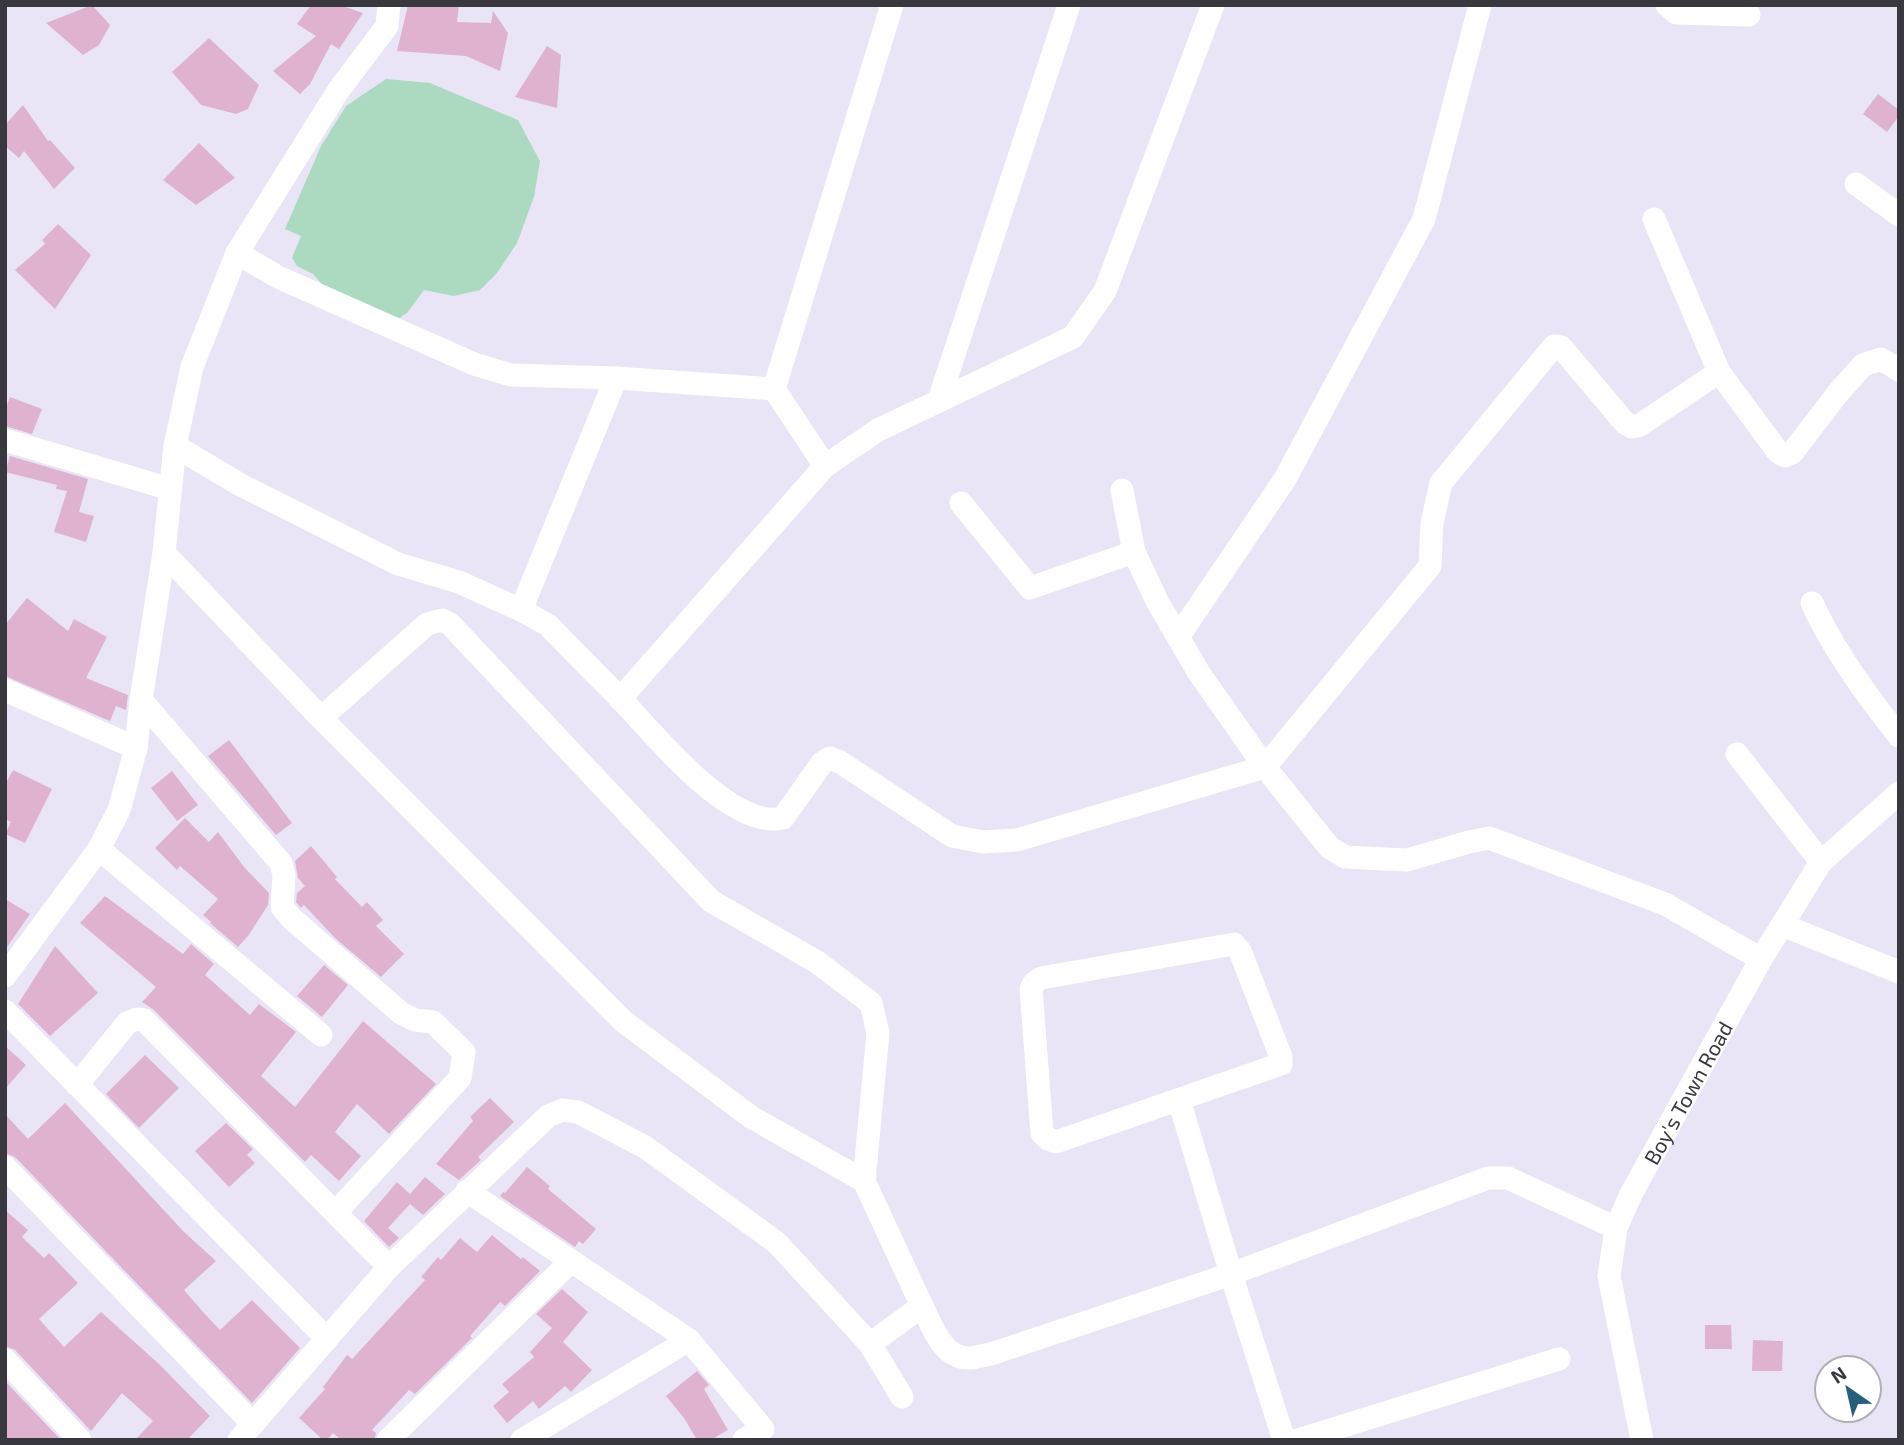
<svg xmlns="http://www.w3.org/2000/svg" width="1904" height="1445" viewBox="0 0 1904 1445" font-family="'Exo 2',sans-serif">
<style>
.green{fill:#abdac1}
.building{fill:#dfb3d0}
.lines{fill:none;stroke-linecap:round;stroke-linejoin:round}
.minor{stroke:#fff;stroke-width:23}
.labels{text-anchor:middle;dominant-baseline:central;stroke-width:5;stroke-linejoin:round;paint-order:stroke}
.street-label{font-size:21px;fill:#39383f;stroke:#fff}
</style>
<rect width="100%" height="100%" fill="#e9e5f7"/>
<polygon class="green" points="386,79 430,83 518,120 540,161 534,197 517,243 497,273 480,290 454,296 424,290 407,313 395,321 328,291 313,274 297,266 292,258 301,236 285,229 321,146 346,106"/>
<g class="building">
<polygon points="92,5 110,25 99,45 83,55 46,23"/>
<polygon points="311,5 340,5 363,13 339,49 331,44 310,84 300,94 273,71 316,36 297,24"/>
<polygon points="408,5 459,5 457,22 491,23 493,11 508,33 500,71 466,56 397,51"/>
<polygon points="209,38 259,85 248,109 236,114 201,105 172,72"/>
<polygon points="547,46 561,55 557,108 515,97"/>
<polygon points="1878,94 1899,110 1899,116 1887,132 1863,114"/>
<polygon points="23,105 48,141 50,140 75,168 54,189 24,151 19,158 5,146 5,125"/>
<polygon points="199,143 235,178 196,205 163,180"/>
<polygon points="58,224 91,255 55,309 15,270 45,244 42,240"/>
<polygon points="10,397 42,409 32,434 5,426 5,410"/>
<polygon points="10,456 88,479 79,512 94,516 86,542 54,532 67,491 56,489 57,485 5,472"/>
<polygon points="27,598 68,631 74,619 107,637 86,678 128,695 126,710 116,706 110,721 5,676 5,625"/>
<polygon points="229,740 292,823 276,835 208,756"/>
<polygon points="13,770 52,789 25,843 5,834 11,822 5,819 5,785"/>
<polygon points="172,771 198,805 177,821 151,788"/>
<polygon points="185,818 209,842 218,832 244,867 269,893 268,905 248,936 238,947 210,923 211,922 203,915 218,899 180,866 177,870 155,848"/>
<polygon points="311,846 337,877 335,879 362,907 367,902 383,920 376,926 404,954 381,977 335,938 304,905 301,908 296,902 297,893 305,886 298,878 295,861"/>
<polygon points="105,896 183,954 191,944 214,964 205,975 250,1015 259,1004 296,1032 261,1076 295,1107 363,1021 436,1084 389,1134 357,1104 335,1132 361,1156 339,1181 311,1155 305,1162 154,1010 142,1002 156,987 80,923"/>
<polygon points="5,899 30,914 5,950"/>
<polygon points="55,946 98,993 50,1036 18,1004"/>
<polygon points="324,965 348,985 322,1017 297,996"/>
<polygon points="5,1046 26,1065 5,1089"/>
<polygon points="145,1055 179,1088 139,1128 106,1094"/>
<polygon points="490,1098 514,1122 478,1157 481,1160 459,1180 436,1164 473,1121 470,1117"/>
<polygon points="65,1103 183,1231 216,1261 184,1290 204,1313 220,1330 252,1300 300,1348 252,1403 15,1157 5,1153 5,1114 28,1139"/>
<polygon points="226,1123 253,1149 247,1155 255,1163 229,1187 195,1151"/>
<polygon points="527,1167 550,1186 548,1189 596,1229 583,1244 579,1241 575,1247 500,1196 503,1192 505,1193"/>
<polygon points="425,1177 445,1194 423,1215 410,1204 388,1228 399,1238 389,1247 364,1221 397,1182 410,1194"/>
<polygon points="5,1210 28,1230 22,1237 44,1258 49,1253 78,1283 39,1319 64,1347 101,1312 159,1364 210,1416 187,1440 135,1440 153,1421 122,1393 91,1431 15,1350 5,1346"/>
<polygon points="492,1235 521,1259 523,1257 540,1271 505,1306 500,1302 470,1336 472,1338 415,1394 409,1390 372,1430 376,1433 374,1440 341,1440 333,1433 327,1440 323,1440 299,1418 325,1389 323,1387 347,1355 352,1359 425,1280 421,1277 438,1257 441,1260 460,1238 477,1252"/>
<polygon points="562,1289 588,1312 563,1342 592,1370 571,1392 565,1386 539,1409 533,1401 507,1423 493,1406 509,1392 502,1384 534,1357 530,1352 552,1328 536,1314"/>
<polygon points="1705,1325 1731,1325 1732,1349 1705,1349"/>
<polygon points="1753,1340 1783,1341 1782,1371 1752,1371"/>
<polygon points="697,1371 709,1385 704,1389 728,1430 711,1440 697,1440 684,1418 666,1396"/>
<polygon points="5,1381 61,1440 5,1440"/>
</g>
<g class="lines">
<g class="minor">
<polyline points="1667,5 1676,13 1749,15"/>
<polyline points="1856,184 1899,215"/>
<polyline points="1654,219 1719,372"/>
<polyline points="237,253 278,277 474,364 511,375 616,378"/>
<polyline points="774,389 825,466"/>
<polyline points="939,400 1069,5"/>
<polyline points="5,440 170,489"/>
<path d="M175,446L239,484L398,564L459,582L521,610L548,625C572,650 596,674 620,698C652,732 731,831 783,818L822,763L830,758L840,762L952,836L983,842L1017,840L1265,767L1329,847L1345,857L1407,860L1469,842L1489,838L1665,904L1761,959"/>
<polyline points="1122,490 1134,552 1158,603 1199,673 1265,767 1430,566 1432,523 1441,483 1554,346 1561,347 1625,423 1632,427 1640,425 1719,372 1778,452 1785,456 1792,453 1838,393 1863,365 1881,359 1899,370"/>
<polyline points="961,503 1030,588 1134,552"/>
<polyline points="164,553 321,718 623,1021 751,1117 864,1181 922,1306 870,1344 777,1243 645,1147 578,1112 562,1110 548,1116 389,1267 239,1440"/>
<path d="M1812,603C1834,651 1866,695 1899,736"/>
<polyline points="521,610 616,378 774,389 892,5"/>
<polyline points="1178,637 1285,479 1424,219 1480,5"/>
<polyline points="5,690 136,748"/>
<polyline points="620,699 825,466 878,430 1073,337 1105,291 1213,5"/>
<polyline points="141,700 281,863 284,875 282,907 291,918 401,1013 415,1020 433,1022 464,1052 460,1078 336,1212"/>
<polyline points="321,718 427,624 442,620 450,624 711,901 817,962 871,1003 878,1033 864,1181"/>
<polyline points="1737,754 1821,862"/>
<polyline points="99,849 321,1035"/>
<polyline points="1782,925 1899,972"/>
<polygon points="1234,944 1240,951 1281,1057 1281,1064 1056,1142 1048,1139 1042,1133 1031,989 1034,983 1041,978"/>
<polyline points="5,976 99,849 119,810 136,748 141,700 164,553 175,446 192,367 237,253 338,91 387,26 389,5"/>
<polyline points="5,1011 327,1339"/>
<polyline points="77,1085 127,1023 137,1019 144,1020 389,1267"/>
<polyline points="1179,1100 1231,1274 1284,1440"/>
<polyline points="5,1167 252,1423"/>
<polyline points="467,1191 689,1340 763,1429 744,1440"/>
<path d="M922,1306C932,1326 942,1358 969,1358C976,1358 984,1355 991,1354L1231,1274L1488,1178H1508L1616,1228"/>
<polyline points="870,1344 902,1397"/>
<polyline points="5,1360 80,1440"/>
<polyline points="388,1440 571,1261"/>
<polyline points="522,1440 689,1340"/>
<polyline points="1298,1440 1559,1359"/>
<path id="s1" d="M1642,1440L1609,1276L1616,1228L1631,1194L1761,959L1821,862L1899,793"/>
</g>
</g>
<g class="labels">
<g class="street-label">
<text stroke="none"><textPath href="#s1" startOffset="369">Boy's Town Road</textPath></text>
</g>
</g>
<rect width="1904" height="1445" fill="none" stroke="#39383f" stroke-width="14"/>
<g transform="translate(1848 1389) rotate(326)"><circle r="33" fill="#ffffff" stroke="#b0afb2" stroke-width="2"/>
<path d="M0-5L12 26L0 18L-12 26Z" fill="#275e79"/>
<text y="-10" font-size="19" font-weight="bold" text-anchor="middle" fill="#39383f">N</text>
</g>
</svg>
